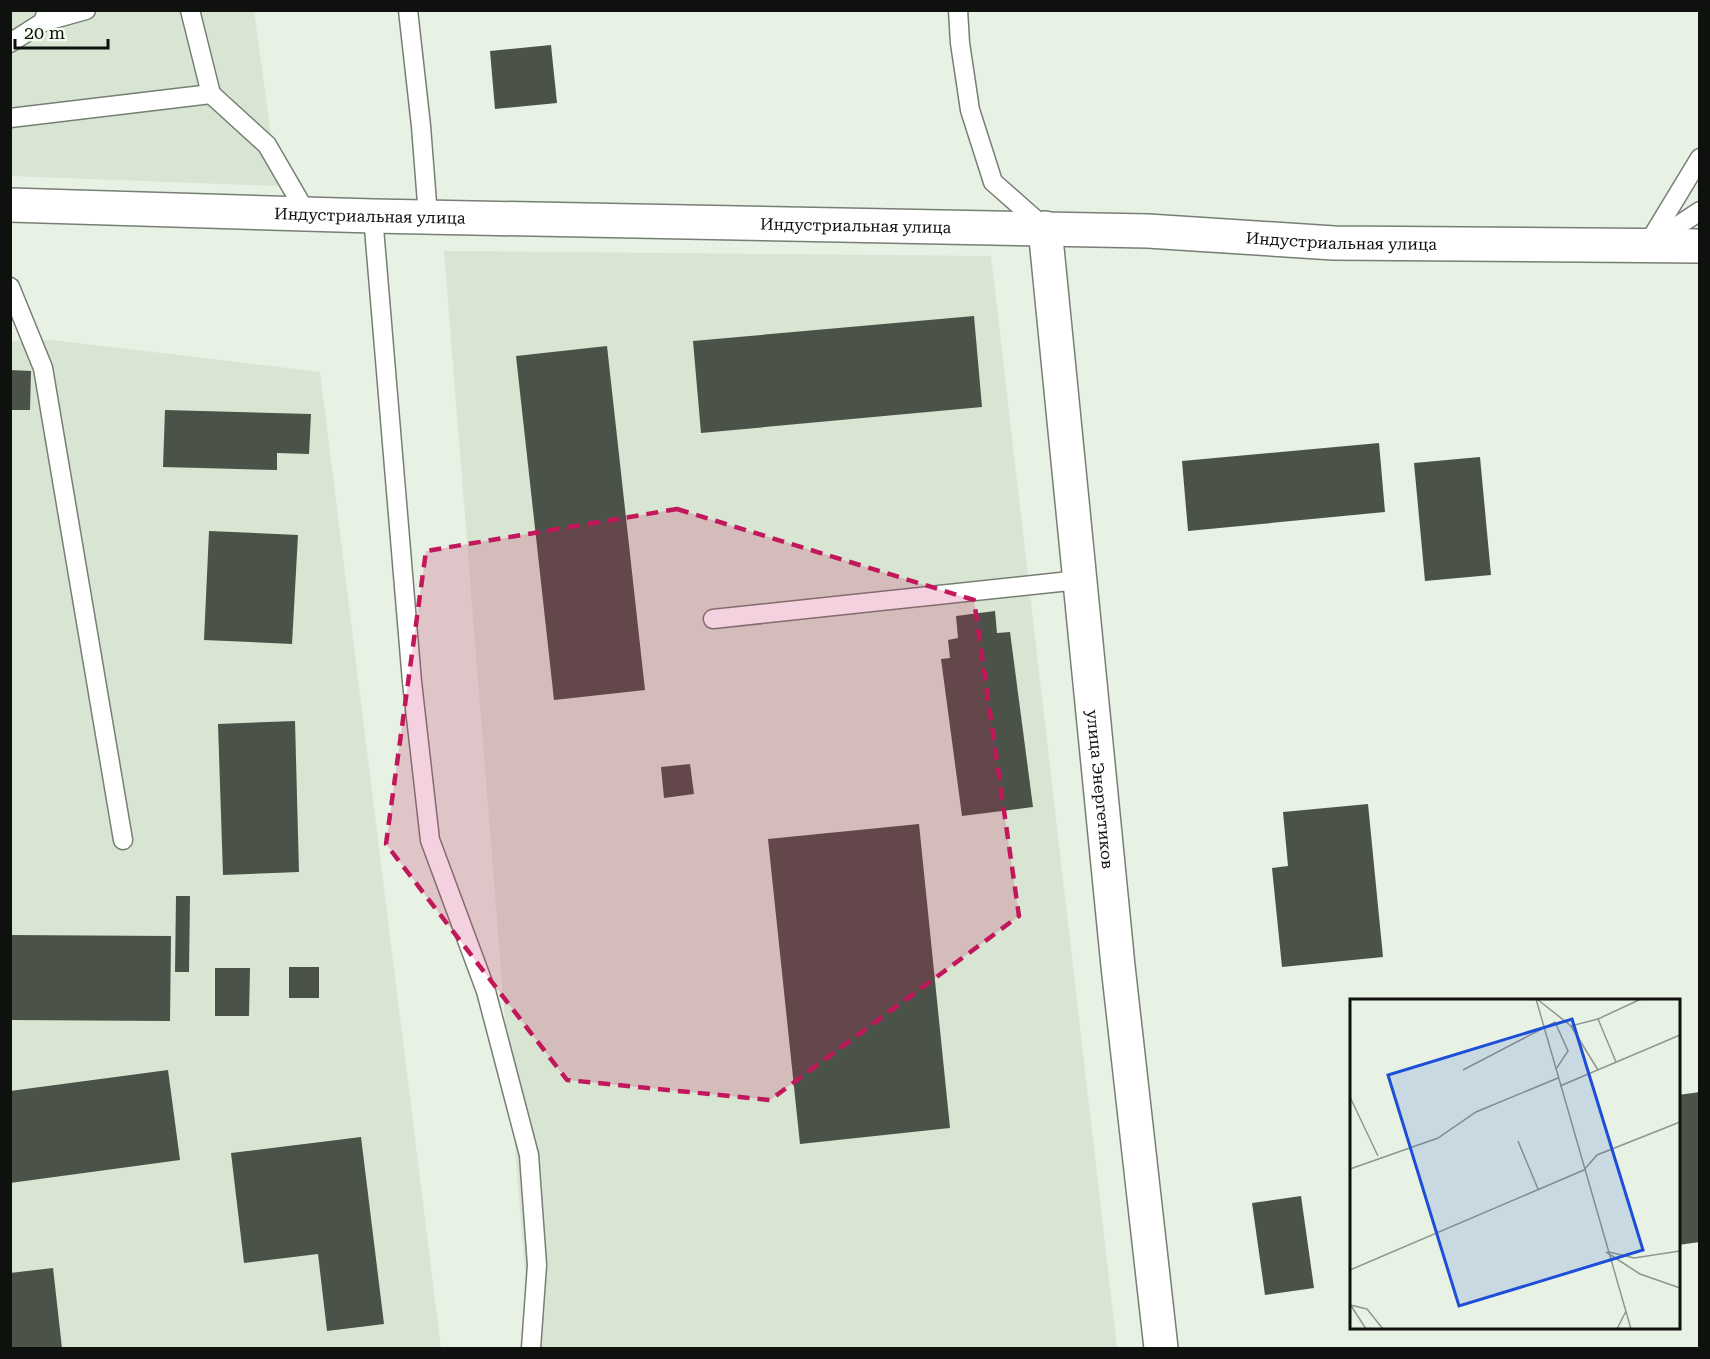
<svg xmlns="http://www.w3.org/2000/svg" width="1710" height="1359" viewBox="0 0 1710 1359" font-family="'Roboto Serif',serif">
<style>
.built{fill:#d7e5d2}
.building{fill:#4b5348}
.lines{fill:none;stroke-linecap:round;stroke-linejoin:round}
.service-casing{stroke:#767f73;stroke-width:21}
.minor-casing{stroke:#767f73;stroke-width:36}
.service{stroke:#fff;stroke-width:18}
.minor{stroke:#fff;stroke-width:33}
.marked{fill:#c2185b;fill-opacity:0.2;stroke:#c2185b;stroke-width:4.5;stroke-dasharray:12 8;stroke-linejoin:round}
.labels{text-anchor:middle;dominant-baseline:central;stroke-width:6;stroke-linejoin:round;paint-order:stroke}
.street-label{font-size:16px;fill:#0e110d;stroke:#f5fef1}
.inset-road{fill:none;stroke:#90978e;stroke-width:1.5}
.view{fill:#1d4ed8;fill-opacity:0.15;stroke:#1d4ed8;stroke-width:3}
.inset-edge{fill:none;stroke:#0e110d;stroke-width:3}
</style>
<rect width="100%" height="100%" fill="#e7f1e4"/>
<g class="built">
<polygon points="11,11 254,11 278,186 11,176"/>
<polygon points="444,251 991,256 1117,1348 531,1348"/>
<polygon points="52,340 320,372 441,1348 11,1348 10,341"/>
</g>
<g class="building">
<polygon points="551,45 557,103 495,109 490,51"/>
<polygon points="974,316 982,407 701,433 693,341"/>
<polygon points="607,346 645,690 554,700 516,356"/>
<polygon points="10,370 31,371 30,410 10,410"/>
<polygon points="165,410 311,414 309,454 277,453 277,470 163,467"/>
<polygon points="1379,443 1385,512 1188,531 1182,461"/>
<polygon points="1480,457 1491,575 1425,581 1414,463"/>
<polygon points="209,531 298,535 292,644 204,640"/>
<polygon points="995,611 997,633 1010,632 1033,807 962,816 941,659 950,658 948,640 958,638 956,616"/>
<polygon points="295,721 299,872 223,875 218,724"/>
<polygon points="690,764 694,794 664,798 661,767"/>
<polygon points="1368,804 1383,957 1282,967 1272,868 1288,866 1283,812"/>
<polygon points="919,824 950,1128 800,1144 768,839"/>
<polygon points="176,896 190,896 189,972 175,972"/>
<polygon points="10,935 171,936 170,1021 10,1020"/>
<rect x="289" y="967" width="30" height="31"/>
<polygon points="215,968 250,968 249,1016 215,1016"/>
<polygon points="168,1070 180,1160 10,1183 10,1091"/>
<polygon points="1700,1092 1700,1242 1678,1245 1678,1095"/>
<polygon points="361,1137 384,1324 327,1331 318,1254 244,1263 231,1153"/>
<polygon points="1301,1196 1314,1288 1265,1295 1252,1203"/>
<polygon points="53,1268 62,1348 10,1348 10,1273"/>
</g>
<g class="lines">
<defs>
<g id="service">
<polyline points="190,10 211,94"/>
<polyline points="408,10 421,126 428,216"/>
<polyline points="958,10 960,43 970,110 993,182 1044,227"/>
<polyline points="43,22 86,10"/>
<polyline points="10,43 43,22 47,10"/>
<polyline points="10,118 211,94 267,145 307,214"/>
<polyline points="373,216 412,682 430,840 486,991 529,1155 537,1265 531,1348"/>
<polyline points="1652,243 1700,211"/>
<polyline points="1646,247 1700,158"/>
<polyline points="10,287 43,368 123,840"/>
<polyline points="713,619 1079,580"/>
</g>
<g id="minor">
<path id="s1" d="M10,205L373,216L1148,231L1334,243L1700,246"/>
<path id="s2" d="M1045,228L1118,966L1161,1348"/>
</g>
</defs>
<use href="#service" class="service-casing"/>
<use href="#minor" class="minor-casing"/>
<use href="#service" class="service"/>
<use href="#minor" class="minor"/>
</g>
<path class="marked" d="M677,509L974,600L1019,916L770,1100L567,1080L386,844L426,551Z"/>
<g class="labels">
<g class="street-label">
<text stroke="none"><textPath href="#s1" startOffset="360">Индустриальная улица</textPath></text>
<text stroke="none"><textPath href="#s1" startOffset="846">Индустриальная улица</textPath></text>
<text stroke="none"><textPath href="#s1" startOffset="1332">Индустриальная улица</textPath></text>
<text stroke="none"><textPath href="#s2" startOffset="564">улица Энергетиков</textPath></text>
</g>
</g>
<g transform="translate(1350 999)">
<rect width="330" height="330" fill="#e7f1e4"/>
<path class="inset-road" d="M186,0L281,330M187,0L221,27L248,20M221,27L248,71M266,63L248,20L291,0M113,71L205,23L218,52L206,70M210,87L330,36M0,98L28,157M168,142L188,190M0,170L88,139L126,113L208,79M234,171L247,156L330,123M256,253L290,275L330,289M259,253L284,259L330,252M0,271L234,171M0,305L16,330M0,306L17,310L33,330M267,330L276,312"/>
<path class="view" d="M222,20L293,251L109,307L38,76Z"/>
<rect width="330" height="330" class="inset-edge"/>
</g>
<rect width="1710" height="1359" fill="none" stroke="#0e110d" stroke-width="24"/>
<path d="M15 39v9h93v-9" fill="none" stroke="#0e110d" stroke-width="3"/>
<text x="24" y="39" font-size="18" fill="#0e110d" stroke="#f5fef1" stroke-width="4.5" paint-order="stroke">20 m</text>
</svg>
